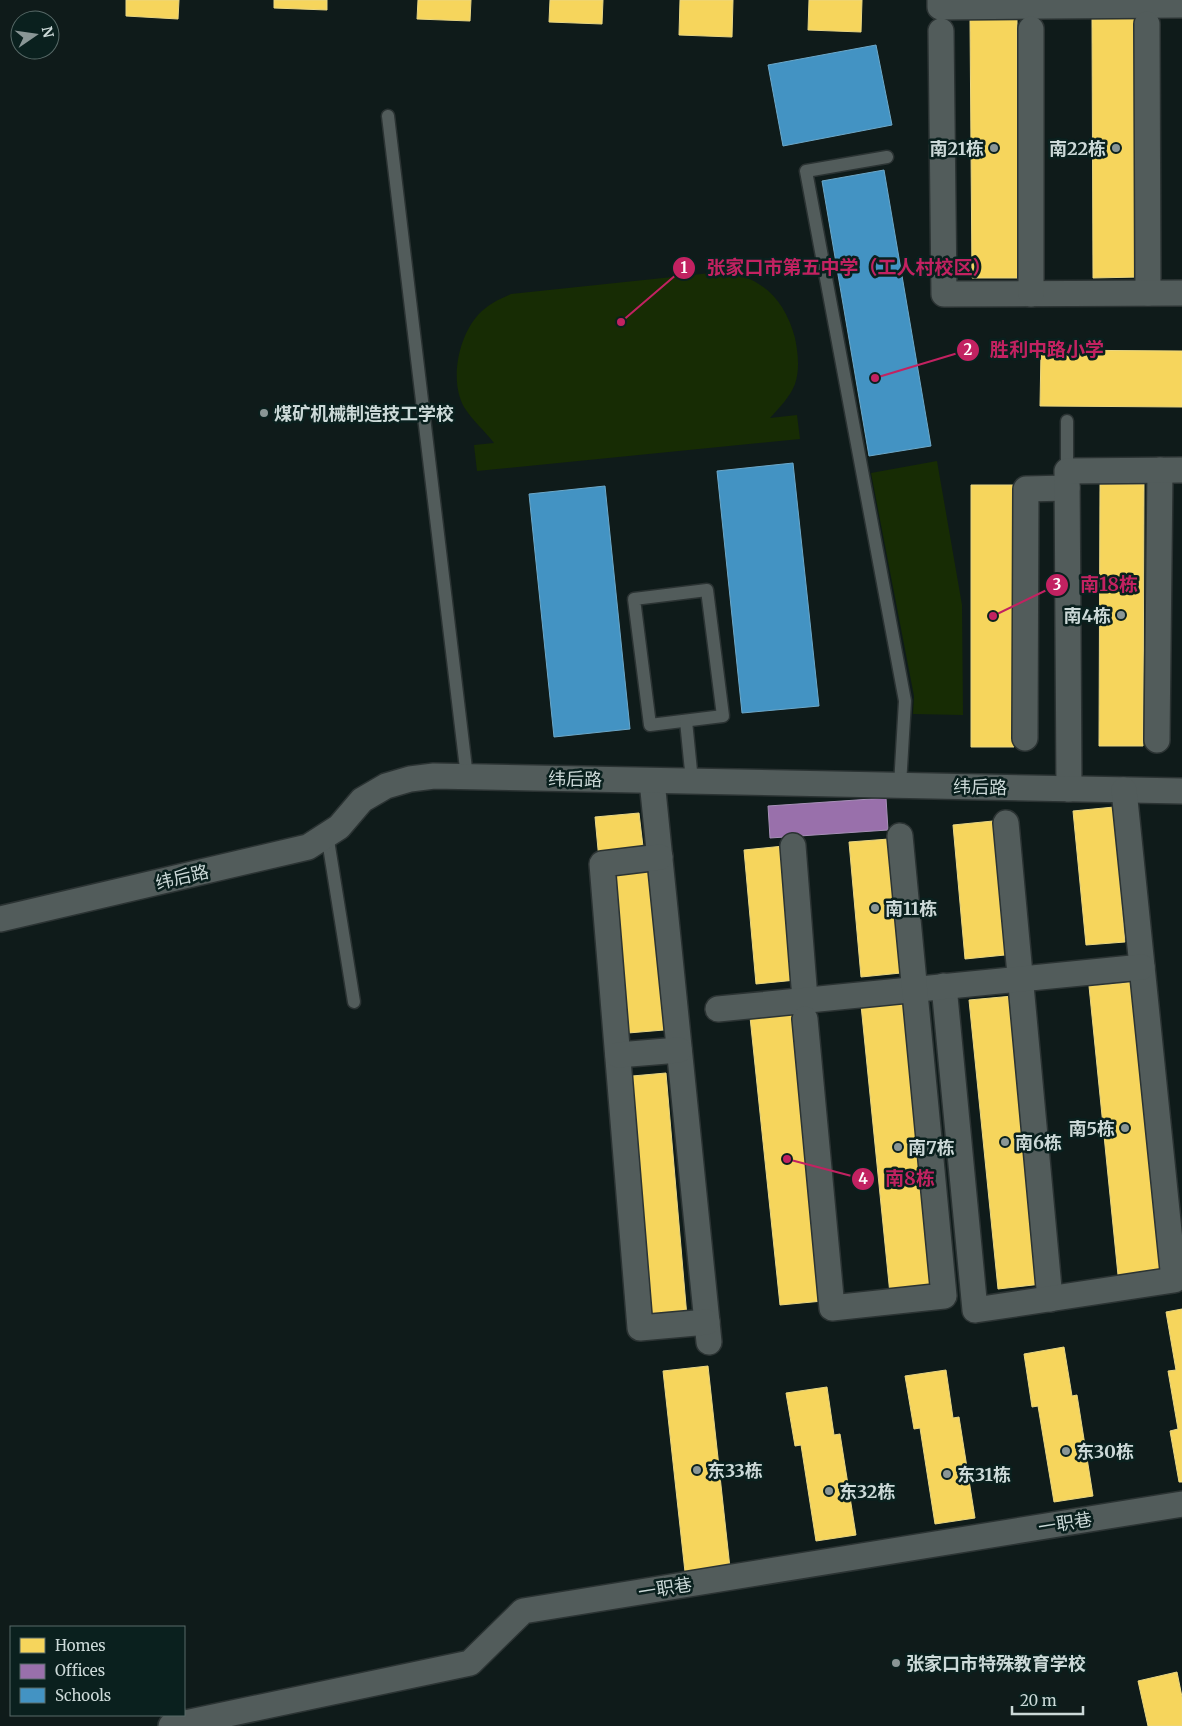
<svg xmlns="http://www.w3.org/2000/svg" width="1182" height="1726" viewBox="0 0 1182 1726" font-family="Merriweather,'Noto Sans SC',serif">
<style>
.green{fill:#172c04}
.homes{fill:#f6d55c;stroke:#e9d681}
.offices{fill:#9970ab;stroke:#a890b8}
.schools{fill:#4393c3;stroke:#6ca8c9}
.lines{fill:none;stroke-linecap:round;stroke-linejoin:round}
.lane-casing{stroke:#2b3333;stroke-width:15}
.street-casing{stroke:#2b3333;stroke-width:28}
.lane{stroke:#525c5b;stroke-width:12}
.street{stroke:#525c5b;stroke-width:25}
.poi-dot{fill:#8a9696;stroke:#0a201e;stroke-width:2}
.labels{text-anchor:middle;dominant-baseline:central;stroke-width:5;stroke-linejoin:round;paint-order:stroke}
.poi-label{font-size:18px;font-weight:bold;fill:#ccd9d8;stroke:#0a201e;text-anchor:start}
.street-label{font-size:18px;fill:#ccd9d8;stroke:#0a201e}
.leader{fill:none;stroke:#c22261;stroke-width:2}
.callout-dot{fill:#c22261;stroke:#0a201e;stroke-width:2}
.mark-label{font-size:15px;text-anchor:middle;font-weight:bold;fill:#fff}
.callout-label{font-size:19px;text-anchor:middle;font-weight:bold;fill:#c22261;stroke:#0a201e;stroke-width:5;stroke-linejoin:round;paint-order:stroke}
</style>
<rect width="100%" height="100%" fill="#0f1b1a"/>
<g class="green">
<path d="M720,272C761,275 785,300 795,338C798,353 800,369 795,384C790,397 779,408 770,418L797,415L800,439L477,471L474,445L494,443C485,431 472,420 464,407C449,380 459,336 478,315C487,305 499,299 511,294Z"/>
<polygon points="937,461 962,605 963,715 913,714 914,696 871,473"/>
</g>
<g class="homes">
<polygon points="126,0 179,0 178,19 126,16"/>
<polygon points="274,0 327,0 327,10 274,8"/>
<polygon points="418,0 471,0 470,21 417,19"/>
<polygon points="550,0 603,0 602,24 549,22"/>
<polygon points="680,0 733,0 732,37 679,35"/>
<polygon points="809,0 862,0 861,32 808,30"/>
<polygon points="1138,18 1140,277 1093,278 1092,19"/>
<polygon points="970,19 1017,19 1018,278 972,278"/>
<polygon points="1041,350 1182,351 1182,407 1040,406"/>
<polygon points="1100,484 1144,484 1143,746 1099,746"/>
<polygon points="971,485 1015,485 1014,747 971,747"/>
<polygon points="1114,807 1125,942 1086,945 1073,811"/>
<polygon points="639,813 644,855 599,860 595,817"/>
<polygon points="993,821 1005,955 965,959 953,825"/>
<polygon points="889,839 901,973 861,977 849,842"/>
<polygon points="784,846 796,980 756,984 744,850"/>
<polygon points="648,863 664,1030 628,1033 611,866"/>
<polygon points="1133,982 1162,1270 1118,1275 1089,986"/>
<polygon points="1013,996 1042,1284 998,1289 969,1000"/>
<polygon points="905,1001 934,1289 890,1294 861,1005"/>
<polygon points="794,1013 823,1301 780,1305 750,1017"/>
<polygon points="666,1073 687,1317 643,1321 621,1077"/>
<polygon points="1182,1309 1182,1482 1179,1482 1170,1431 1178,1429 1168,1371 1176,1370 1166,1312"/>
<polygon points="1064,1347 1072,1396 1077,1395 1093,1496 1054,1502 1038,1406 1032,1407 1024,1354"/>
<polygon points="708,1366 730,1568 685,1572 663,1371"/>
<polygon points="946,1370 953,1418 959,1417 975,1518 935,1524 920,1428 914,1429 905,1376"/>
<polygon points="827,1387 834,1435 840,1434 856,1535 816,1541 801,1445 795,1446 786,1393"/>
<polygon points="1177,1672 1182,1697 1182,1726 1148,1726 1138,1681"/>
</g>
<polygon class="offices" points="886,798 888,830 770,838 768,806"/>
<g class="schools">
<polygon points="876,45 892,125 783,146 768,65"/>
<polygon points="884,170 931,446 869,456 822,181"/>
<polygon points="793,463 819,706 742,713 717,471"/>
<polygon points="605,486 630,729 554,737 529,494"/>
</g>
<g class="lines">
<defs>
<g id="lane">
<polyline points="388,116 467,777"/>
<polyline points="887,157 806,171 905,701 900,785"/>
<polyline points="1067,421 1067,471"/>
<polygon points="707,590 723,716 650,725 634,599"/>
<polyline points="686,721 692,781"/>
<polyline points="327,834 354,1002"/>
</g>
<g id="street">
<polyline points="940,0 940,7 1182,5"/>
<polyline points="1147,24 1148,293"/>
<polyline points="941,31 944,294 1182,293"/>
<polyline points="1031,294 1031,29"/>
<polyline points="1025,738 1026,489 1067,488"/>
<polyline points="1157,740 1160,470"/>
<polyline points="652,781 709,1342"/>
<polyline points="1069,789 1067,471 1182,470"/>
<polyline points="1006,823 1050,1299"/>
<polyline points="793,846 805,999"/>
<polyline points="660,857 602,864 640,1328 707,1322"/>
<polyline points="0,919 308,847 339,827 362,800 386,786 410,779 434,776 1182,791"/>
<polyline points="944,986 975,1310 1174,1280 1124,790"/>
<polyline points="718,1009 1142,967"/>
<polyline points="805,1019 832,1308 944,1296 900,836"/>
<polyline points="618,1055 679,1050"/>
<polyline points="171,1726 470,1663 523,1611 1182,1504"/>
</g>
</defs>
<use href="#lane" class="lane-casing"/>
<use href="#street" class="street-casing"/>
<use href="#lane" class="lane"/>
<use href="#street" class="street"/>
</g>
<g class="poi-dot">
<circle cx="994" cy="148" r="5"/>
<circle cx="1116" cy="148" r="5"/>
<circle cx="264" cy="413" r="5"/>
<circle cx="1121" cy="615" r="5"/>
<circle cx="875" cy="908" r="5"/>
<circle cx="1125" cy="1128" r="5"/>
<circle cx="1005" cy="1142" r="5"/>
<circle cx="898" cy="1147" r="5"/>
<circle cx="1066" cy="1451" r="5"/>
<circle cx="697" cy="1470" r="5"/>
<circle cx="947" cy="1474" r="5"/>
<circle cx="829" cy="1491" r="5"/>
<circle cx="896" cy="1663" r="5"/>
</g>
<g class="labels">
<g class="poi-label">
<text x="984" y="148" text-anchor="end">南21栋</text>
<text x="1106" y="148" text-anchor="end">南22栋</text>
<text x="274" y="413">煤矿机械制造技工学校</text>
<text x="1111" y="615" text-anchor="end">南4栋</text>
<text x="885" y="908">南11栋</text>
<text x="1115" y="1128" text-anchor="end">南5栋</text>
<text x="1015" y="1142">南6栋</text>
<text x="908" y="1147">南7栋</text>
<text x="1076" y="1451">东30栋</text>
<text x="707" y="1470">东33栋</text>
<text x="957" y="1474">东31栋</text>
<text x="839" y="1491">东32栋</text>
<text x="906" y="1663">张家口市特殊教育学校</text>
</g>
<g class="street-label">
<text transform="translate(575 779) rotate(1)">纬后路</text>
<text transform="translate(980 787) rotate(1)">纬后路</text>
<text transform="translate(182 877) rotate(-13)">纬后路</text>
<text transform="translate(1065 1523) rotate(-9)">一职巷</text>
<text transform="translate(665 1588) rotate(-9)">一职巷</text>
</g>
</g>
<path class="leader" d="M621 322L684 268M875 378L968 350M993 616L1057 585M787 1159L863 1179"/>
<g class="callout-dot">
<circle cx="621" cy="322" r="5"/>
<circle cx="875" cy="378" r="5"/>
<circle cx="993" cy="616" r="5"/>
<circle cx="787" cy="1159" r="5"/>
<circle cx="684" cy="268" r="12"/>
<circle cx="968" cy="350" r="12"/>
<circle cx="1057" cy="585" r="12"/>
<circle cx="863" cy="1179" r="12"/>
</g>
<g class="mark-label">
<text x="684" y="273">1</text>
<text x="968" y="355">2</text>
<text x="1057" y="590">3</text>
<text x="863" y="1184">4</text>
</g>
<g class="callout-label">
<text x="849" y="274">张家口市第五中学（工人村校区）</text>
<text x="1047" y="356">胜利中路小学</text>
<text x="1109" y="591">南18栋</text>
<text x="910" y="1185">南8栋</text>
</g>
<rect x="10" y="1626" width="175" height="90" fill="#0a201e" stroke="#586a68"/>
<rect x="20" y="1638" width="25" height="15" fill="#f6d55c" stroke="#586a68"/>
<text x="55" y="1651" font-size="15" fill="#ccd9d8">Homes</text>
<rect x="20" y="1664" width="25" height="15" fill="#9970ab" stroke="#586a68"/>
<text x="55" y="1676" font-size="15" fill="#ccd9d8">Offices</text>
<rect x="20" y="1688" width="25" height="15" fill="#4393c3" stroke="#586a68"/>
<text x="55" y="1701" font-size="15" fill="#ccd9d8">Schools</text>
<g transform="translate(35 35) rotate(77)"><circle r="24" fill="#0a201e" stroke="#586a68"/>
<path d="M0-4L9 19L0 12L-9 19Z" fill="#8a9696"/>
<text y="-8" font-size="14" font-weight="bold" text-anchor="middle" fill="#ccd9d8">N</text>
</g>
<path d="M1012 1706v8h71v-8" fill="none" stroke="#ccd9d8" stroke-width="2.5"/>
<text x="1020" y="1706" font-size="15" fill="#ccd9d8" stroke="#0a201e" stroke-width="4" paint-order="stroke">20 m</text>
</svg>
